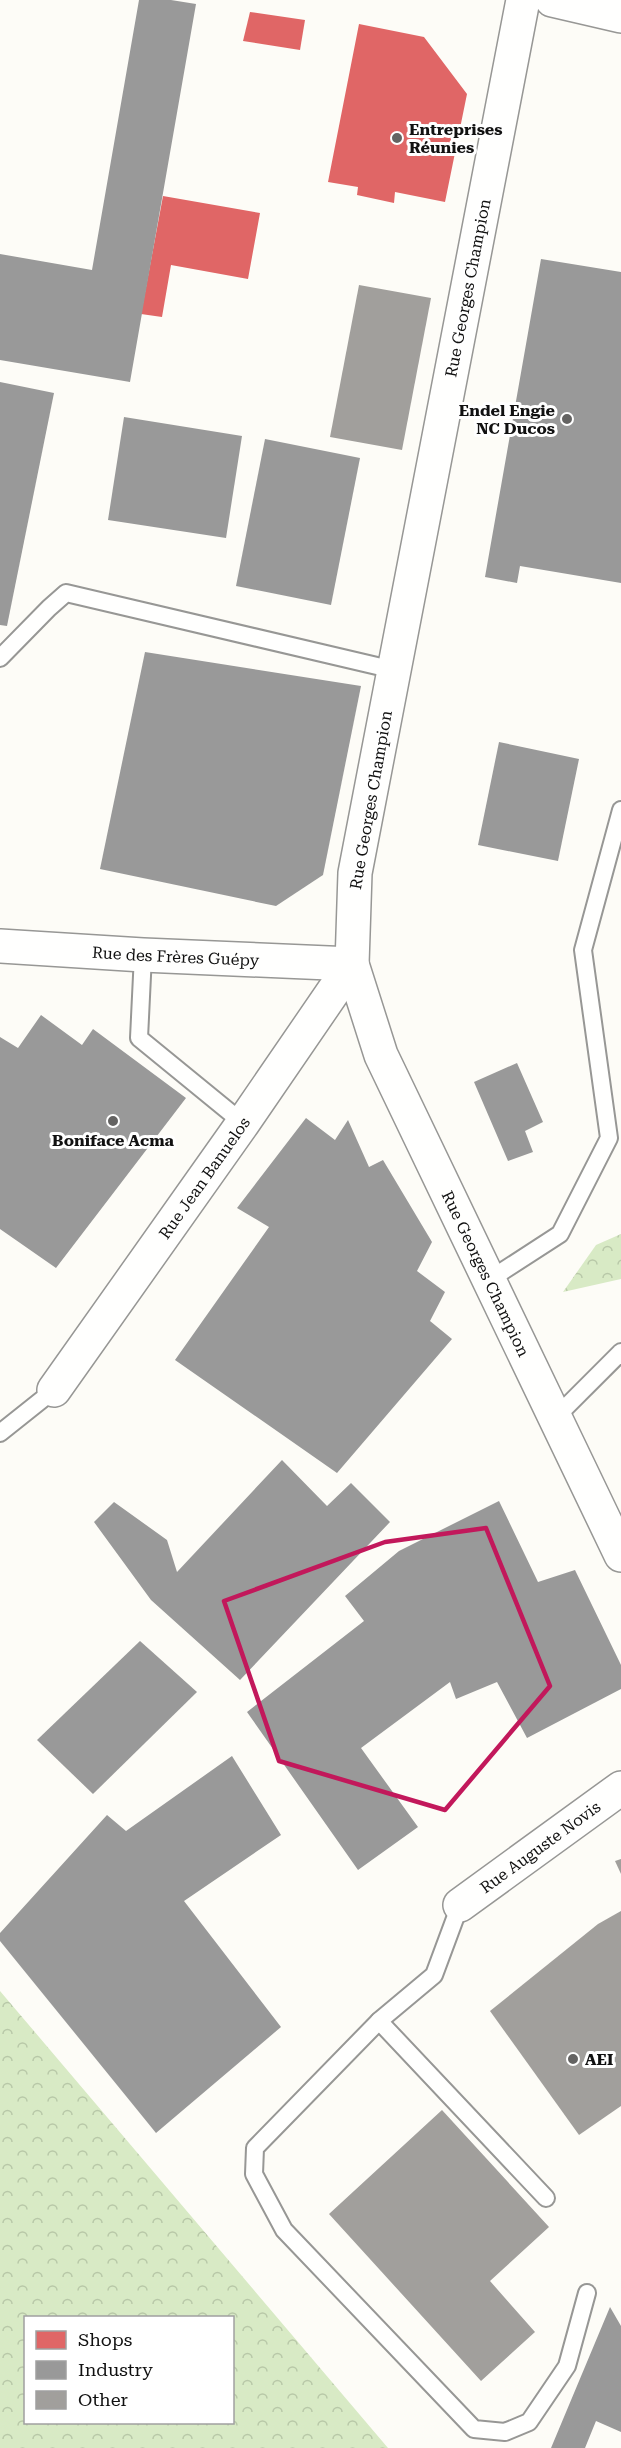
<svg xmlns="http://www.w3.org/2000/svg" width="621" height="2448" viewBox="0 0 621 2448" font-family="'Roboto Serif',serif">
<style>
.forest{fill:url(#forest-crowns);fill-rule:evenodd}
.shops{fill:#e06666}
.industry{fill:#999}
.building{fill:#a19f9c}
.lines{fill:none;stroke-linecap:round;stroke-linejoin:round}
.service-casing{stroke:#979795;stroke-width:20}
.minor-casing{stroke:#979795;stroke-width:36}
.tertiary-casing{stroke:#979795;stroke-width:36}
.service{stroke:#fffffe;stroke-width:16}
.minor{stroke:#fffffe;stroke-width:33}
.tertiary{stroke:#fffffe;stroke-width:33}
.marked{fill:none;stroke:#c2185b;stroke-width:4.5;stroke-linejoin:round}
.poi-dot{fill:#646362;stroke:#fff;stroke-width:2}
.labels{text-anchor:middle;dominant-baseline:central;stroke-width:6;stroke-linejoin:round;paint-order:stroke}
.poi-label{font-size:16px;font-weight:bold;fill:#111;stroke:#fff;text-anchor:start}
.street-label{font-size:16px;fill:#111;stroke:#fff}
</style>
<defs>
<pattern id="forest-crowns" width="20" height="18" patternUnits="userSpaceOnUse" patternTransform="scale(1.5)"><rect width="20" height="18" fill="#d8eac5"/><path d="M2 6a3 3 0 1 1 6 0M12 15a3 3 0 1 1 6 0" fill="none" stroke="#b8c8a8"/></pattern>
</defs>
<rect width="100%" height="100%" fill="#fdfcf7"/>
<g class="forest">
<polygon points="621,1234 621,1279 563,1292 596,1245"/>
<path d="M0,1991L388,2448H0ZM26,2318H232V2422H26Z"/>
</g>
<g class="shops">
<polygon points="250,12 305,20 300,50 243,41"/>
<polygon points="359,24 424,37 467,94 445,202 395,192 394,203 357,195 358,187 328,182"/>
<polygon points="163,196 260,213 248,279 171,265 162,317 141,314"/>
</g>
<g class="industry">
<polygon points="139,0 171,0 196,4 130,382 0,360 0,254 92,270"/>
<polygon points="541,259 621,272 621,583 520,566 517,583 485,577"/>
<polygon points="0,382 54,393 7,626 0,625"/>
<polygon points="124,417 242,436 226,538 108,520"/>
<polygon points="265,439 360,458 331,605 236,586"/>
<polygon points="145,652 361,686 323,875 276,906 100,869"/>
<polygon points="499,742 579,759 558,861 478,845"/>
<polygon points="41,1015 82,1045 93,1029 186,1098 56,1268 0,1229 0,1037 18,1048"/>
<polygon points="517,1063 543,1122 525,1131 533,1152 508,1161 474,1082"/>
<polygon points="306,1118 335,1140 348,1120 369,1167 383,1160 432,1242 417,1271 445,1292 430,1321 452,1339 337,1473 175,1360 269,1227 237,1208"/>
<polygon points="282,1460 327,1506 351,1483 390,1522 240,1680 151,1600 94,1522 114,1502 167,1540 177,1572"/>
<polygon points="499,1501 538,1582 575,1570 621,1665 621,1689 527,1738 497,1682 456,1699 450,1682 361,1748 418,1827 358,1870 247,1712 364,1621 345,1596 399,1551"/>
<polygon points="140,1641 197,1692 93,1794 37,1740"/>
<polygon points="232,1756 281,1835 184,1901 281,2027 156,2133 0,1941 0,1933 107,1815 126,1831"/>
<polygon points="610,2307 621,2326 621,2432 596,2421 585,2448 551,2448"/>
</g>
<g class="building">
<polygon points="359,285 431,298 402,450 330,437"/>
<polygon points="621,1859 621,1874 615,1861"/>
<polygon points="621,1911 621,2106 579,2135 490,2011 598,1924"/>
<polygon points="442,2110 549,2227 490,2281 535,2332 481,2381 329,2214"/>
</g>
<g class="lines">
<defs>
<g id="service">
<polyline points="0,658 49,608 66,593 394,670"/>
<polyline points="143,955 139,1038 243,1123"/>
<polyline points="489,1280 560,1234 609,1138 583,950 621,810"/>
<polyline points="555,1418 621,1352"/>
<polyline points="0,1433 54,1390"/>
<polyline points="460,1905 434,1975 379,2021 546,2198"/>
<polyline points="379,2021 255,2148 254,2174 284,2230 474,2429 505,2432 529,2422 567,2366 587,2293"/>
</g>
<g id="minor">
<path id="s1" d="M0,946L143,955L352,964"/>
<path id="s2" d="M54,1390L243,1123L352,964"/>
<path id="s3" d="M460,1905L621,1788"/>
</g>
<g id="tertiary">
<path id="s4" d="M523,0L355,873L352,964L381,1055L621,1555"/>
<polyline points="552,0 621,16"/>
</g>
</defs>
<use href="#service" class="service-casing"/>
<use href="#minor" class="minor-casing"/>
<use href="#tertiary" class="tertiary-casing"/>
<use href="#service" class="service"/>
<use href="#minor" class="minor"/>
<use href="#tertiary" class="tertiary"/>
</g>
<path class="marked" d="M486,1528L550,1686L445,1810L279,1761L224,1601L385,1542Z"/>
<g class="poi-dot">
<circle cx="397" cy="138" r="6"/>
<circle cx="567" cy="419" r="6"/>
<circle cx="113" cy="1121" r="6"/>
<circle cx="573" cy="2059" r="6"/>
</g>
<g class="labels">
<g class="poi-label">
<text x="409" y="129">Entreprises<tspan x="409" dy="18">Réunies</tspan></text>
<text x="555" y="410" text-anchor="end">Endel Engie<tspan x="555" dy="18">NC Ducos</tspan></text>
<text x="113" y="1140" text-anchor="middle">Boniface Acma</text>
<text x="585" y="2059">AEI</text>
</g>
<g class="street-label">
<text transform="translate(468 288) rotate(-79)">Rue Georges Champion</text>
<text transform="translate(371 800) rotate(-80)">Rue Georges Champion</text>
<text stroke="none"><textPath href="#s1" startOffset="176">Rue des Frères Guépy</textPath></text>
<text stroke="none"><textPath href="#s2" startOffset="260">Rue Jean Banuelos</textPath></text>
<text stroke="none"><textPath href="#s4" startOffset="1318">Rue Georges Champion</textPath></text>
<text stroke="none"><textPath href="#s3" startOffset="99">Rue Auguste Novis</textPath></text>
</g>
</g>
<rect x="24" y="2316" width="210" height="108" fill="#ffffff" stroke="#a0a0a0" stroke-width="1.5"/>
<rect x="36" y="2331" width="30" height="18" fill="#e06666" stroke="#a0a0a0" stroke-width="1.5"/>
<text x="78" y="2346" font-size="18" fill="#111111">Shops</text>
<rect x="36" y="2361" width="30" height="18" fill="#999999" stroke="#a0a0a0" stroke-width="1.5"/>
<text x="78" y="2376" font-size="18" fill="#111111">Industry</text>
<rect x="36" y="2391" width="30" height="18" fill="#a19f9c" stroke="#a0a0a0" stroke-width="1.5"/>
<text x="78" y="2406" font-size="18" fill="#111111">Other</text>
</svg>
